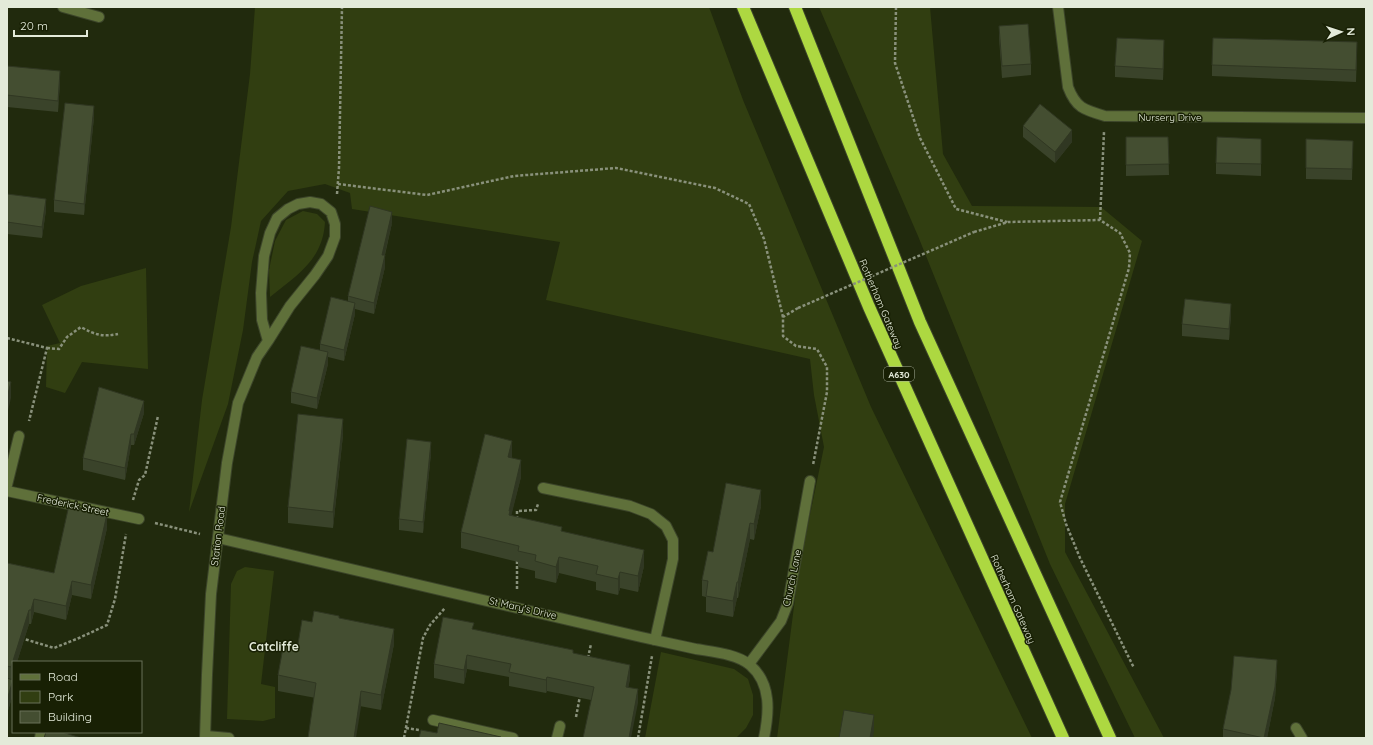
<svg xmlns="http://www.w3.org/2000/svg" width="1373" height="745" viewBox="0 0 1373 745" font-family="Quicksand,sans-serif">
<style>
.green{fill:#313e11}
.lines{fill:none;stroke-linecap:round;stroke-linejoin:round}
.minor-casing{stroke:#3c452a;stroke-width:12}
.highway-casing{stroke:#3c452a;stroke-width:14}
.path{stroke:#89917b;stroke-width:2.5;stroke-dasharray:3 2;stroke-linecap:butt}
.minor{stroke:#5f703a;stroke-width:10}
.highway{stroke:#add841;stroke-width:12}
.path-bridge{stroke:#89917b;stroke-width:2.5;stroke-dasharray:3 2;stroke-linecap:butt}
.wall{fill:#3a432a}
.shaded-wall{fill:#303722}
.building{fill:#444e31;stroke:#303722}
.labels{text-anchor:middle;dominant-baseline:central;stroke-width:3;stroke-linejoin:round;paint-order:stroke}
.shield{fill:#182004;stroke:#a6ad99;stroke-width:1}
.shield-label{font-size:9px;font-weight:bold;fill:#e3ead9}
.street-label{font-size:10px;fill:#e3ead9;stroke:#182004}
.quarter-label{font-size:12px;font-weight:bold;fill:#e3ead9;stroke:#182004}
</style>
<rect width="100%" height="100%" fill="#212a0d"/>
<g class="green">
<polygon points="255,7 709,7 743,100 871,407 1032,738 777,738 799,568 824,447 814,395 810,359 546,300 560,242 352,209 350,193 325,184 288,191 261,221 252,262 243,330 228,404 189,512 202,400 231,227 250,74"/>
<polygon points="819,7 930,7 943,154 972,206 1101,207 1142,241 1065,504 1065,552 1164,738 1135,738 1050,564 918,236"/>
<path d="M303,211L317,214L325,222C323,260 297,275 270,297L269,270L275,241L286,220Z"/>
<polygon points="146,268 148,369 82,362 65,393 46,387 47,346 60,343 42,305 81,286"/>
<polygon points="245,567 274,571 261,684 275,687 275,718 263,721 227,719 231,584 237,571"/>
<polygon points="661,652 734,669 748,679 753,695 753,715 746,728 736,738 645,738"/>
</g>
<g class="lines">
<defs>
<g id="minor">
<polyline points="63,7 99,17"/>
<path d="M1058,7L1068,87C1076,108 1084,110 1105,116L1366,118"/>
<polyline points="7,485 19,436"/>
<polyline points="543,488 630,506 651,514 666,526 673,540 673,559 655,640"/>
<polyline points="7,491 139,519"/>
<path d="M218,538C359,570 500,603 641,637C660,641 678,645 696,649C713,652 737,654 750,665C772,684 769,713 764,738"/>
<polyline points="749,664 781,621 788,603 810,481"/>
<polyline points="433,720 513,738"/>
<polyline points="1296,728 1302,738"/>
<polyline points="206,736 229,738"/>
<polyline points="40,738 41,732"/>
<polyline points="205,738 207,675 211,594 227,463 238,403 257,357 268,341 290,306 315,275 328,256 335,237 335,224 331,212 321,204 310,202 298,204 288,209 277,218 270,233 264,256 261,293 262,320 268,341"/>
<polyline points="557,738 560,726"/>
</g>
<g id="highway">
<polyline points="743,7 869,307 1063,738"/>
<polyline points="795,7 920,322 1110,738"/>
</g>
</defs>
<use href="#minor" class="minor-casing"/>
<use href="#highway" class="highway-casing"/>
<g class="path">
<polyline points="896,7 895,63 920,138 956,209 1007,222"/>
<polyline points="338,184 427,195 514,176 616,168 715,188 749,204 764,239 783,317"/>
<polyline points="337,194 339,168 342,7"/>
<polyline points="1100,220 1104,132"/>
<polyline points="974,232 1008,222 1100,220 1120,233 1130,253 1129,268 1060,502 1066,524 1080,558 1134,668"/>
<polyline points="798,308 783,317 783,336 796,346 817,349 827,367 827,392 813,465"/>
<polyline points="7,338 47,348 29,421"/>
<path d="M47,348L59,349L67,337L81,327C95,335 103,337 118,334"/>
<polyline points="133,500 139,480 145,475 158,416"/>
<polyline points="517,519 517,511 536,510 538,504"/>
<polyline points="155,523 200,534"/>
<polyline points="517,589 517,558"/>
<polyline points="21,638 54,648 79,638 107,625 115,599 126,534"/>
<polyline points="588,658 591,644"/>
<polyline points="576,717 580,696"/>
<polyline points="406,728 419,730"/>
<polyline points="404,738 423,638 430,625 445,608"/>
<polyline points="638,738 652,656"/>
</g>
<use href="#minor" class="minor"/>
<use href="#highway" class="highway"/>
<polyline class="path-bridge" points="798,308 974,232"/>
</g>
<g class="wall">
<polygon points="999,26 1031,64 1031,75 1002,78 999,38"/>
<polygon points="1164,51 1163,80 1115,77 1115,66"/>
<polygon points="1357,53 1356,82 1212,76 1212,65"/>
<polygon points="7,66 60,82 58,112 7,107"/>
<polygon points="94,117 84,215 54,212 54,200"/>
<polygon points="1023,126 1072,142 1055,163 1023,137"/>
<polygon points="1126,137 1168,137 1169,175 1126,176"/>
<polygon points="1306,139 1353,141 1352,180 1306,179"/>
<polygon points="1261,150 1261,176 1216,174 1216,163"/>
<polygon points="7,194 46,210 42,238 7,234"/>
<polygon points="392,223 385,255 385,267 374,314 355,309 355,314 344,361 328,357 328,364 317,409 291,403 291,392 320,350 320,344 348,302 348,296"/>
<polygon points="1231,315 1229,340 1182,336 1182,324"/>
<polygon points="144,413 134,445 131,445 125,480 83,470 83,458"/>
<polygon points="343,435 333,528 288,523 288,507"/>
<polygon points="431,453 423,533 399,530 399,519"/>
<polygon points="512,457 512,458 521,477 511,515 562,531 644,566 638,592 620,588 618,595 596,590 596,582 559,573 556,583 535,578 535,571 518,567 518,562 461,548 461,532"/>
<polygon points="761,506 754,540 750,539 738,598 737,598 733,617 706,612 706,597 702,596 702,580 713,552"/>
<polygon points="107,528 91,599 72,595 66,620 34,612 31,624 29,624 17,662 13,662 13,674 11,680 13,694 7,714 7,563 54,573"/>
<polygon points="339,618 394,644 381,710 278,691 278,675 312,622"/>
<polygon points="474,630 573,653 630,679 628,687 638,703 591,700 547,691 546,693 509,686 509,677 467,669 464,684 434,678 434,664"/>
<polygon points="1277,671 1275,698 1267,738 1223,738 1223,729"/>
</g>
<g class="shaded-wall">
<polygon points="1164,40 1164,51 1163,80 1163,69"/>
<polygon points="60,71 60,82 58,112 58,101"/>
<polygon points="94,106 94,117 84,215 84,204"/>
<polygon points="1072,130 1072,142 1055,163 1055,152"/>
<polygon points="46,199 46,210 42,238 42,227"/>
<polygon points="392,212 392,223 382,266 382,255"/>
<polygon points="385,255 385,267 374,314 374,303"/>
<polygon points="355,303 355,314 344,361 344,350"/>
<polygon points="1231,304 1231,315 1229,340 1229,329"/>
<polygon points="328,352 328,364 317,409 317,398"/>
<polygon points="11,382 11,398 7,415 7,398"/>
<polygon points="144,401 144,413 134,445 134,434"/>
<polygon points="343,419 343,435 333,528 333,512"/>
<polygon points="131,434 131,445 125,480 125,468"/>
<polygon points="512,441 512,457 508,473 508,457"/>
<polygon points="431,442 431,453 423,533 423,522"/>
<polygon points="521,460 521,477 510,521 509,511"/>
<polygon points="761,490 761,506 754,540 754,524"/>
<polygon points="107,514 107,528 91,599 91,585"/>
<polygon points="750,523 750,539 738,598 738,582"/>
<polygon points="644,550 644,566 638,592 638,576"/>
<polygon points="559,557 559,573 556,583 556,567"/>
<polygon points="620,572 620,588 618,595 618,579"/>
<polygon points="72,581 72,595 66,620 66,606"/>
<polygon points="737,582 737,598 733,617 733,601"/>
<polygon points="34,599 34,612 31,624 31,610"/>
<polygon points="29,610 29,624 17,662 13,662 13,674 11,680 11,667"/>
<polygon points="394,629 394,644 381,710 381,695"/>
<polygon points="467,655 467,669 464,684 464,670"/>
<polygon points="1277,660 1277,671 1275,698 1267,738 1264,738 1275,687"/>
<polygon points="630,665 630,679 626,701 626,687"/>
<polygon points="547,677 547,691 546,693 546,680"/>
<polygon points="13,680 13,694 7,714 7,700"/>
<polygon points="638,689 638,703 631,738 629,738"/>
<polygon points="361,691 361,707 356,738 354,738"/>
<polygon points="874,715 874,731 873,738 870,738"/>
</g>
<g class="building">
<polygon points="1028,24 1031,64 1002,66 999,26"/>
<polygon points="1117,38 1164,40 1163,69 1115,66"/>
<polygon points="1213,38 1357,42 1356,70 1212,65"/>
<polygon points="7,66 60,71 58,101 7,95"/>
<polygon points="65,103 94,106 84,204 54,200"/>
<polygon points="1040,104 1072,130 1055,152 1023,126"/>
<polygon points="1126,137 1168,137 1169,164 1126,165"/>
<polygon points="1217,137 1261,139 1261,164 1216,163"/>
<polygon points="1306,139 1353,141 1352,169 1306,168"/>
<polygon points="7,194 46,199 42,227 7,222"/>
<polygon points="370,206 392,212 382,255 385,255 374,303 348,296"/>
<polygon points="331,297 355,303 344,350 320,344"/>
<polygon points="1185,299 1231,304 1229,329 1182,324"/>
<polygon points="301,346 328,352 317,398 291,392"/>
<polygon points="7,381 11,382 7,398"/>
<polygon points="99,387 144,401 134,434 131,434 125,468 83,458"/>
<polygon points="298,414 343,419 333,512 288,507"/>
<polygon points="485,434 512,441 508,457 521,460 509,511 510,511 509,515 562,527 561,531 644,550 638,576 620,572 618,579 596,574 598,566 559,557 556,567 535,561 536,555 518,551 519,546 461,532"/>
<polygon points="407,439 431,442 423,522 399,519"/>
<polygon points="726,483 761,490 754,524 750,523 738,582 737,582 733,601 706,596 708,581 702,580 708,551 713,552"/>
<polygon points="69,505 107,514 91,585 72,581 66,606 34,599 31,610 29,610 11,667 7,666 7,563 54,573"/>
<polygon points="314,611 339,616 339,618 394,629 381,695 361,691 354,738 308,738 316,683 278,675 284,642 298,644 302,620 312,622"/>
<polygon points="443,617 474,623 472,629 573,650 573,653 630,665 626,687 638,689 629,738 583,738 594,687 547,677 546,680 509,672 511,664 467,655 464,670 434,664"/>
<polygon points="1234,656 1277,660 1275,687 1264,738 1223,729 1231,690"/>
<polygon points="7,678 13,680 7,700"/>
<polygon points="844,710 874,715 870,738 839,738"/>
<polygon points="439,723 501,737 501,738 419,738 421,730 437,733"/>
<polygon points="46,732 62,732 81,738 44,738"/>
</g>
<g class="labels">
<rect class="shield" x="884" y="367" width="30" height="14" rx="3"/>
<g class="shield-label">
<text x="899" y="374">A630</text>
</g>
<g class="street-label">
<text x="1170" y="117">Nursery Drive</text>
<text transform="translate(881 304) rotate(67)">Rotherham Gateway</text>
<text transform="translate(73 505) rotate(12)">Frederick Street</text>
<text transform="translate(218 536) rotate(-83)">Station Road</text>
<text transform="translate(792 578) rotate(-78)">Church Lane</text>
<text transform="translate(1013 599) rotate(66)">Rotherham Gateway</text>
<text transform="translate(523 608) rotate(13)">St Mary's Drive</text>
</g>
<g class="quarter-label">
<text x="274" y="646">Catcliffe</text>
</g>
</g>
<rect width="1373" height="745" fill="none" stroke="#e3ead9" stroke-width="16"/>
<rect x="12" y="661" width="130" height="72" fill="#182004" stroke="#697159"/>
<rect x="20" y="674" width="20" height="6" fill="#5f703a" stroke="#697159"/>
<text x="48" y="681" font-size="12" fill="#e3ead9">Road</text>
<rect x="20" y="691" width="20" height="12" fill="#313e11" stroke="#697159"/>
<text x="48" y="701" font-size="12" fill="#e3ead9">Park</text>
<rect x="20" y="711" width="20" height="12" fill="#444e31" stroke="#697159"/>
<text x="48" y="721" font-size="12" fill="#e3ead9">Building</text>
<g transform="translate(1341 32) rotate(87)" stroke="#182004" stroke-width="3" paint-order="stroke">
<path d="M0-3L7 15L0 10L-7 15Z" fill="#e3ead9"/>
<text y="-6" font-size="11" font-weight="bold" text-anchor="middle" fill="#e3ead9">N</text>
</g>
<path d="M14 30v6h73v-6" fill="none" stroke="#e3ead9" stroke-width="2"/>
<text x="20" y="30" font-size="12" fill="#e3ead9" stroke="#182004" stroke-width="3" paint-order="stroke">20 m</text>
</svg>
